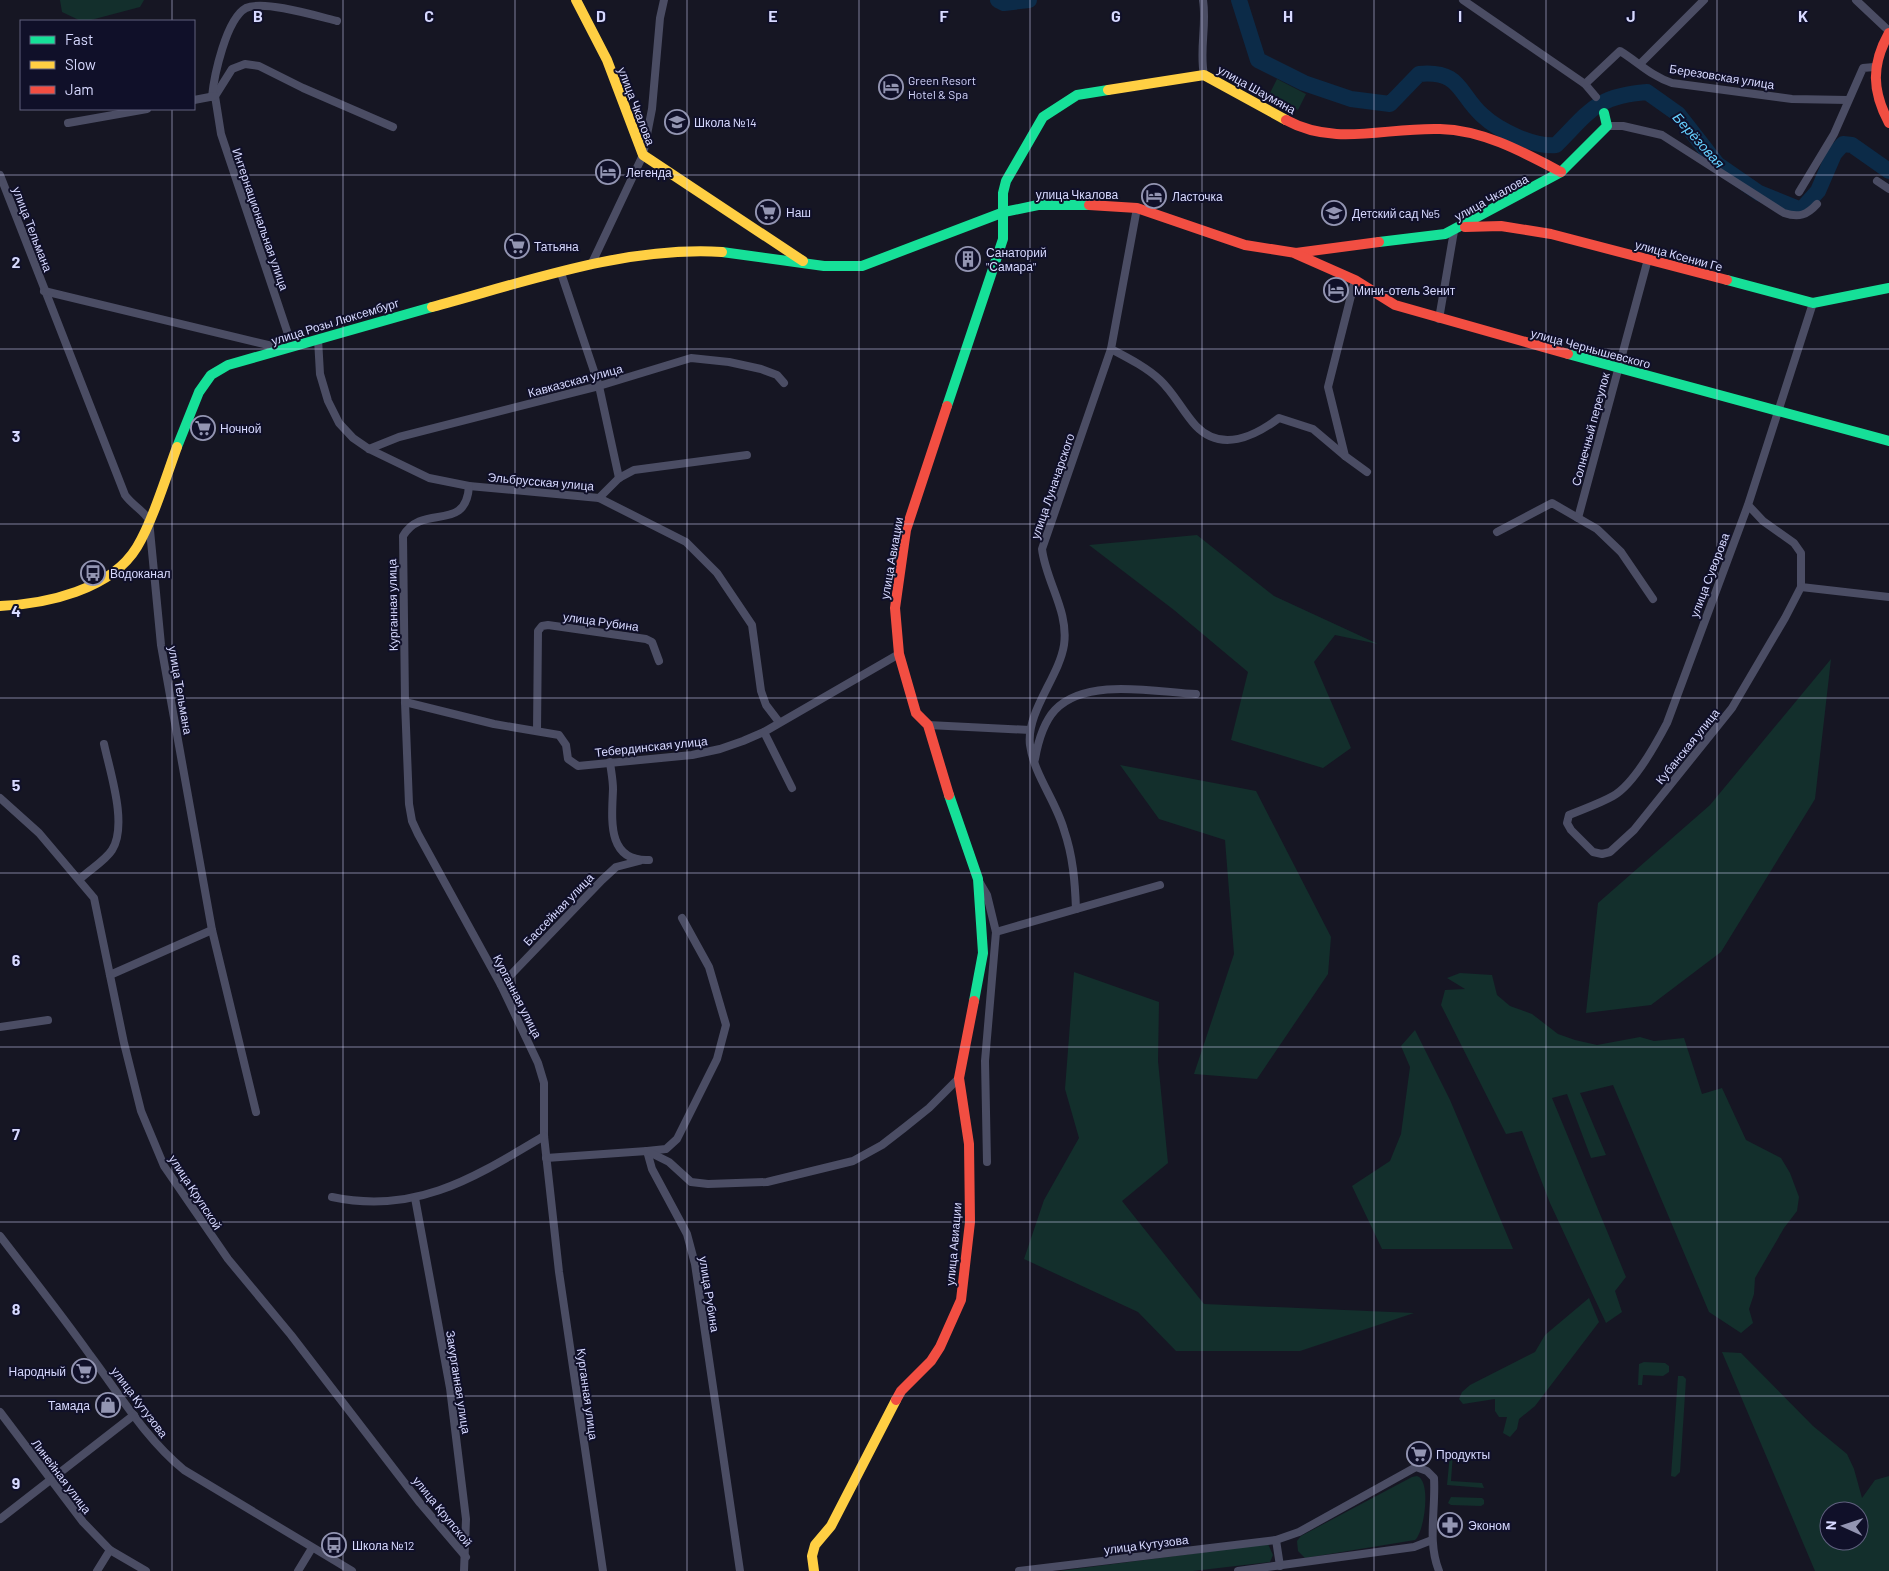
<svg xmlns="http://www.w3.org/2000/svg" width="1889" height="1571" viewBox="0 0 1889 1571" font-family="Barlow,sans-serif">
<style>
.green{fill:#132f2c;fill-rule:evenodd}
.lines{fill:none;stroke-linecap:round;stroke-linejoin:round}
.river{stroke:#0c2b48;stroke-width:16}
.street{stroke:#4b4d64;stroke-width:8}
.fast{stroke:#16e098;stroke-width:10}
.slow{stroke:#ffcf43;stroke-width:10}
.jam{stroke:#f24e42;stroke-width:10}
.grid{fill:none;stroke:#d7d9ff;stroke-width:1;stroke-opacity:0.55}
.labels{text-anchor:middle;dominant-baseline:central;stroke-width:4;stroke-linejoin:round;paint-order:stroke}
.street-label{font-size:12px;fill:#d7d9ff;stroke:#101029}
.poi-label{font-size:12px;fill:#d7d9ff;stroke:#101029;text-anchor:start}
.water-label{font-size:14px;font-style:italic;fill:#65d0ff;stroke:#101029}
.grid-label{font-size:16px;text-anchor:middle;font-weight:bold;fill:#d7d9ff;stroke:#101029;stroke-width:4;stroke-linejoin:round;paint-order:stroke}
</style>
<rect width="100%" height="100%" fill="#161623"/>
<g class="green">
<polygon points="60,0 144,0 140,7 87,21 81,21 62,12"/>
<polygon points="1277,79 1306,94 1298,110 1269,95"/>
<polygon points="1197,535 1274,596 1378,644 1335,635 1314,662 1351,748 1323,768 1231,740 1248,672 1174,610 1089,545"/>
<polygon points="1831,659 1815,799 1721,952 1651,1005 1586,1013 1598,903 1710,805"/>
<polygon points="1120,765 1256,791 1331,937 1328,974 1257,1079 1194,1074 1234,954 1225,840 1159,819"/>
<polygon points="1074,972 1159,1002 1158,1061 1168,1163 1122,1201 1204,1304 1414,1313 1300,1351 1176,1351 1138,1312 1024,1259 1044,1200 1079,1138 1065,1089"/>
<polygon points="1460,973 1492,975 1497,995 1510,1006 1532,1014 1558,1034 1575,1040 1597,1045 1640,1037 1654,1041 1684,1038 1702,1094 1722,1088 1746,1140 1781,1158 1790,1173 1799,1197 1797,1211 1784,1228 1755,1278 1754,1294 1749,1309 1753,1323 1741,1333 1709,1312 1613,1085 1580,1093 1606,1155 1591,1158 1567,1094 1552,1098 1626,1277 1615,1291 1622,1312 1606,1323 1550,1203 1522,1131 1506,1134 1441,1005 1445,990 1465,989 1447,978"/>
<polygon points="1415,1030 1450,1100 1513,1249 1382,1249 1352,1186 1390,1161 1401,1134 1410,1067 1401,1046"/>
<polygon points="1589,1298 1599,1322 1535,1406 1519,1419 1517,1429 1510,1437 1503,1433 1507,1417 1499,1417 1495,1411 1495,1399 1463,1404 1459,1399 1462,1392 1470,1385 1535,1352 1545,1335"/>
<path d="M1722,1352L1741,1353L1813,1426L1847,1454L1854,1469L1862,1498L1875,1480L1889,1476V1571H1815ZM1829,1511H1859V1541H1829Z"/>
<polygon points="1644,1362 1665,1363 1669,1366 1669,1372 1663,1376 1643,1375 1642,1385 1638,1385 1639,1364"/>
<polygon points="1678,1376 1683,1376 1686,1379 1680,1472 1675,1477 1671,1476"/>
<polygon points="1453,1453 1451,1481 1482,1483 1484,1488 1447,1485 1450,1454"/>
<path d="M1417,1476C1432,1481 1424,1533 1415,1540L1305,1558L1298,1551L1297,1541L1301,1536L1412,1477Z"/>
<polygon points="1451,1497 1482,1498 1484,1500 1484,1504 1481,1506 1451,1505 1448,1503"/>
<polygon points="1268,1544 1273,1555 1270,1562 1193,1571 1059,1571"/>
</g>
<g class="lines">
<g class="river">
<polyline points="998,0 1004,3 1029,0"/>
<path d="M1239,0L1258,60L1304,83L1351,99L1390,104L1419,74C1461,70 1458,93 1482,115C1499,131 1534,147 1556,145C1590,111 1596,96 1647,92L1678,114L1717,164L1759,193L1801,210L1818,191L1834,154L1843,144L1852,145L1889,171"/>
</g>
<g class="street">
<path d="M1203,0C1207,25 1199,50 1204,75"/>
<polyline points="1463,0 1585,84 1596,97"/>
<polyline points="1856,0 1889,31"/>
<polyline points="1640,64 1704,0"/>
<path d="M1585,84L1620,51C1638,62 1651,76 1672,83L1792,99L1848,100"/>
<polyline points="215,96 221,134 292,346"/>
<polyline points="215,96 232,69 245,64 259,66 303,88 393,127"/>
<path d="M212,97C214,76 226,19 246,8C264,0 317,16 337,21"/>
<polyline points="194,100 215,96"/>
<polyline points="68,123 147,109"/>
<path d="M1607,126H1623L1662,135L1784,213C1799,218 1807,215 1817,204"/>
<path d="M0,175L125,495C132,505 143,510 149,520L161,645L212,930L256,1112"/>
<polyline points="1877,181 1889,189"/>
<polyline points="1799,192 1834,134 1863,68 1874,67"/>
<polyline points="591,265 643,155 652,109 660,18 664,0"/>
<polyline points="561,273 599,386 619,478"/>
<polyline points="1355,280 1328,387 1345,456 1367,472"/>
<polyline points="44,291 285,349"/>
<polyline points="1439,319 1454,231"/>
<polyline points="318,339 320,374 328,401 339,423 353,438 369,449 429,478 469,486 599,498 686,542 717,573 752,625 761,691 766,705 779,722"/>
<path d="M1111,349C1128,358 1146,367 1160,380C1174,393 1183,412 1196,426C1221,452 1254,437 1279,418L1313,429L1345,456"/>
<polyline points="369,449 399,437 599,386 691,358 729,362 761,369 777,375 784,383"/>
<path d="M469,486C466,534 423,502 403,536L405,702L409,804L412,821L418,834L501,985L538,1063L544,1083V1136L559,1272L603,1571"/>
<polyline points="599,498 619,478 634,470 747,455"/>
<path d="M1748,505L1763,521L1794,543L1801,553V587L1785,618L1732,708L1634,830L1610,852L1602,854L1593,852L1571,830L1567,823L1569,815C1583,809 1599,804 1613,796C1633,785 1656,744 1667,723L1748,505L1813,303"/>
<polyline points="1578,518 1648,259"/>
<polyline points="1497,532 1552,503 1597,529 1621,552 1653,599"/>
<polyline points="1801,587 1889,597"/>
<polyline points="405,702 494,724 559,735 566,745 568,759 578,766 692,755 720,749 743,741 764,732 899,654"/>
<polyline points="928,725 1030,730"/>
<polyline points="537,731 538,631 542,626 548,625 646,639 652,642 659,661"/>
<polyline points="764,732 792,788"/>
<path d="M1035,759C1038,742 1043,723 1055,710C1086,677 1155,692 1196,694"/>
<path d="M610,762C611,771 613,780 613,789C612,818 606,862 649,860"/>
<polyline points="0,798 39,833 94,898 124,1043 141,1111 164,1166 228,1259 291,1335 420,1503 466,1557"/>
<path d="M80,879C89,870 105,861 112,850C128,825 110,772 104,744"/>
<polyline points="980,883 987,895 996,932 985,1061 987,1162"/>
<path d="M1076,909C1075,882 1073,856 1064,830C1056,801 1034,775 1030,745C1026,712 1059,677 1064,645C1069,611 1046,582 1042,549L1111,349L1137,208"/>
<polyline points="682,918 709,967 726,1025 717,1059 677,1139 666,1149 647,1151 652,1169 687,1234 695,1264 740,1571"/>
<polyline points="996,932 1160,885"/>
<polyline points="110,975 212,930"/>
<polyline points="501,985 602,880 616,867 639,861"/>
<polyline points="0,1027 48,1020"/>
<polyline points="546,1158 647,1151 669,1162 691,1182 708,1184 767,1182 853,1161 882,1145 904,1128 929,1108 959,1078"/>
<path d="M332,1197C417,1215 475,1177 544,1136"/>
<polyline points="415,1198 450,1388 466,1519 464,1571"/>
<path d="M0,1236C30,1275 61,1314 90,1355C120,1395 145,1438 184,1470L352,1571"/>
<polyline points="0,1412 83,1522 110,1550 146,1571"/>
<polyline points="0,1519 134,1415"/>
<polyline points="1276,1540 1280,1566"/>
<polyline points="97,1571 110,1550"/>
<polyline points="298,1571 312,1548"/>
<path d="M1019,1571L1276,1540L1299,1532L1416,1467L1427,1471L1434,1478C1436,1510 1427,1541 1439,1571"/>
<polyline points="1238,1571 1414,1547 1432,1540"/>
</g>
<g class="fast">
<polyline points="1379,242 1445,234 1561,172 1607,126 1604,113"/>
<polyline points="722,252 824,266 862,266 1004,212 1038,205 1089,205"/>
<polyline points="1727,280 1813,303 1889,288"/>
<polyline points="1568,354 1889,441"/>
<polyline points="947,406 1003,239 1003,193 1006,181 1043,117 1077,95 1108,90"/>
<polyline points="177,447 199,392 211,375 228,365 432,307"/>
<polyline points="949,795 978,879 983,953 974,1001"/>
</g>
<g class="slow">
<polyline points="576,0 607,60 643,155 803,261"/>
<polyline points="1108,90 1204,75 1286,120"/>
<path d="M432,307C525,282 624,246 722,252"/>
<path d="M0,606C46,604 111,590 137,547C153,520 166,477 177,447"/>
<polyline points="814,1571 812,1556 815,1545 831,1526 896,1400"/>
</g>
<g class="jam">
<path d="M1889,33C1871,65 1872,91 1889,123"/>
<path d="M1286,120C1335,147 1386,127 1440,129C1483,130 1523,152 1561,172"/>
<polyline points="1089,205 1137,208 1245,245 1296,253 1379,242"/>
<polyline points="1465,227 1501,226 1551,234 1727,280"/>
<polyline points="1296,254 1355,280 1395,305 1568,354"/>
<polyline points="947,406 906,530 895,608 899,654 916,713 928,725 949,795"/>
<polyline points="896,1400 901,1391 931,1361 940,1347 961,1300 970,1222 969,1144 959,1078 974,1001"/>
</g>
</g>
<path class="grid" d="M172,0V21M343,0V1571M515,0V1571M687,0V1571M859,0V1571M1030,0V1571M1202,0V1571M1374,0V1571M1546,0V1571M1717,0V1571M172,109V1571M0,175H1889M0,349H1889M0,524H1889M0,698H1889M0,873H1889M0,1047H1889M0,1222H1889M0,1396H1889"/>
<defs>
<symbol id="hotel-ring" viewBox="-11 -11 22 22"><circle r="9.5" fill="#101029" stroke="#9395b2" stroke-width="1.5"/><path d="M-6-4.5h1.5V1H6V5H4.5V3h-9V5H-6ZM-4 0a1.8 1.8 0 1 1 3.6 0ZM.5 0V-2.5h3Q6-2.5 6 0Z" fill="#9395b2"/></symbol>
<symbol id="school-ring" viewBox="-11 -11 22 22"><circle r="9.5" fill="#101029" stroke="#9395b2" stroke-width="1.5"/><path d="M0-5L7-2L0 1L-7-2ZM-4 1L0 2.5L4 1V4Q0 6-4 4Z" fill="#9395b2"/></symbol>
<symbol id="supermarket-ring" viewBox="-11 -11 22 22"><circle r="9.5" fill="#101029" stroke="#9395b2" stroke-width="1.5"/><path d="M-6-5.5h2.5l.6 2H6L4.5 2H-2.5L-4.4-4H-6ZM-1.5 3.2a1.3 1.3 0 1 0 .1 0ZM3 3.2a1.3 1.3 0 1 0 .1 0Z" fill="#9395b2"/></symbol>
<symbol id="building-ring" viewBox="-11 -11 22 22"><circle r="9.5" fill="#101029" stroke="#9395b2" stroke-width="1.5"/><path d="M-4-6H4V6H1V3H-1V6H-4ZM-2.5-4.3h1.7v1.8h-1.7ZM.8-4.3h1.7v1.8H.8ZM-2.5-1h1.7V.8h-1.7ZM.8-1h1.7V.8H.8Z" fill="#9395b2"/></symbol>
<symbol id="bus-ring" viewBox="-11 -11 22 22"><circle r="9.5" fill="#101029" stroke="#9395b2" stroke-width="1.5"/><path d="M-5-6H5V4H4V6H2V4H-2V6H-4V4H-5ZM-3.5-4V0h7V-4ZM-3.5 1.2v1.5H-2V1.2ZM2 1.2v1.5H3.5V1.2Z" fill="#9395b2"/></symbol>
<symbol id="shop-ring" viewBox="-11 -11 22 22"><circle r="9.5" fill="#101029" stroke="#9395b2" stroke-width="1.5"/><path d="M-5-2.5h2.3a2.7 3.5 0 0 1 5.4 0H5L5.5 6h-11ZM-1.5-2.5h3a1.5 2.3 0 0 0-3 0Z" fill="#9395b2"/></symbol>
<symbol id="pharmacy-ring" viewBox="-11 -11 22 22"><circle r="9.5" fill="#101029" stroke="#9395b2" stroke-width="1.5"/><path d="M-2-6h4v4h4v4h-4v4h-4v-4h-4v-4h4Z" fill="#9395b2"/></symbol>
</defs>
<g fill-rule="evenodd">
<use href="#hotel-ring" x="877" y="73" width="28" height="28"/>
<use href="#school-ring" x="663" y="108" width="28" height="28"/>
<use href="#hotel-ring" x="594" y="158" width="28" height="28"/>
<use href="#hotel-ring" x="1140" y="182" width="28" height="28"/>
<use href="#supermarket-ring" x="754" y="198" width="28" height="28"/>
<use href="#school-ring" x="1320" y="199" width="28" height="28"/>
<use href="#supermarket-ring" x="503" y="232" width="28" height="28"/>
<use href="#building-ring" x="954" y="245" width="28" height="28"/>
<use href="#hotel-ring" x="1322" y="276" width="28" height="28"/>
<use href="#supermarket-ring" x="189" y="414" width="28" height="28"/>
<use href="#bus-ring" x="79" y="559" width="28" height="28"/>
<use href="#supermarket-ring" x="70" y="1357" width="28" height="28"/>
<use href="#shop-ring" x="94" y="1391" width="28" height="28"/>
<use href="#supermarket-ring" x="1405" y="1440" width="28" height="28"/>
<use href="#pharmacy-ring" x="1436" y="1511" width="28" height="28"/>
<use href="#bus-ring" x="320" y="1531" width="28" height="28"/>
</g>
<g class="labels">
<g class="street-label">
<text transform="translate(1722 76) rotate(9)">Березовская улица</text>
<text transform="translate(1257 89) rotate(29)">улица Шаумяна</text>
<text transform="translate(637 106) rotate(69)">улица Чкалова</text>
<text x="1077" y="194">улица Чкалова</text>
<text transform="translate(1491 197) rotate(-29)">улица Чкалова</text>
<text transform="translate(261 219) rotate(71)">Интернациональная улица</text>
<text transform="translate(33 229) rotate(69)">улица Тельмана</text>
<text transform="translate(1679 255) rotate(15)">улица Ксении Ге</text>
<text transform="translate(335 321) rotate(-17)">улица Розы Люксембург</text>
<text transform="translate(1591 348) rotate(15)">улица Чернышевского</text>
<text transform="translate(575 380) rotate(-15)">Кавказская улица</text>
<text transform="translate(1590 429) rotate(-75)">Солнечный переулок</text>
<text transform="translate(541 481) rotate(5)">Эльбрусская улица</text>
<text transform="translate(1052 486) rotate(-71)">улица Луначарского</text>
<text transform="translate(891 558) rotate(-80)">улица Авиации</text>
<text transform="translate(1709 575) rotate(-69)">улица Суворова</text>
<text transform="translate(392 605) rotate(-91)">Курганная улица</text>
<text transform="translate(601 621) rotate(8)">улица Рубина</text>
<text transform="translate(181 690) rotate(80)">улица Тельмана</text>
<text transform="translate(651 746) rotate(-6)">Тебердинская улица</text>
<text transform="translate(1687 746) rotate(-51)">Кубанская улица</text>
<text transform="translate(558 909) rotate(-46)">Бассейная улица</text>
<text transform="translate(518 996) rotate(63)">Курганная улица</text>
<text transform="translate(196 1192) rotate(57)">улица Крупской</text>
<text transform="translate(953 1244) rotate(-85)">улица Авиации</text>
<text transform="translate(710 1294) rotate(81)">улица Рубина</text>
<text transform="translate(459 1382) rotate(81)">Закурганная улица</text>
<text transform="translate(588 1394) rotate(82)">Курганная улица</text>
<text transform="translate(140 1402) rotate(53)">улица Кутузова</text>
<text transform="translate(62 1476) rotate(53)">Линейная улица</text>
<text transform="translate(443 1511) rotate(51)">улица Крупской</text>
<text transform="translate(1146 1544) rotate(-7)">улица Кутузова</text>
</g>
<g class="poi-label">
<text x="908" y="80">Green Resort<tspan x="908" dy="14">Hotel &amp; Spa</tspan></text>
<text x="694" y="122">Школа №14</text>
<text x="626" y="172">Легенда</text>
<text x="1172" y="196">Ласточка</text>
<text x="786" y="212">Наш</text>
<text x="1352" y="213">Детский сад №5</text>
<text x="534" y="246">Татьяна</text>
<text x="986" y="252">Санаторий<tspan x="986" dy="14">"Самара"</tspan></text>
<text x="1354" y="290">Мини-отель Зенит</text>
<text x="220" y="428">Ночной</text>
<text x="110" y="573">Водоканал</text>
<text x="66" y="1371" text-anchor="end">Народный</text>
<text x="90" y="1405" text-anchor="end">Тамада</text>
<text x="1436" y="1454">Продукты</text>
<text x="1468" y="1525">Эконом</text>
<text x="352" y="1545">Школа №12</text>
</g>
<g class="water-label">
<text transform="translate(1699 140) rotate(48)">Берёзовая</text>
</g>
</g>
<g class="grid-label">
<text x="258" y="22">B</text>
<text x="429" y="22">C</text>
<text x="601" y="22">D</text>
<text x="773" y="22">E</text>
<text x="944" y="22">F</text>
<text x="1116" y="22">G</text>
<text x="1288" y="22">H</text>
<text x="1460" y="22">I</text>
<text x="1631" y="22">J</text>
<text x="1803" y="22">K</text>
<text x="16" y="268">2</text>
<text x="16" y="442">3</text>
<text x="16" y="617">4</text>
<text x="16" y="791">5</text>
<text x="16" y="966">6</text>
<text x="16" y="1140">7</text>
<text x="16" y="1315">8</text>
<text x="16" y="1489">9</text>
</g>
<rect x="20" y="20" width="175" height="90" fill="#101029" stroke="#60607f"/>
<rect x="30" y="36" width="25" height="8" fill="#16e098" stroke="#60607f"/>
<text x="65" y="45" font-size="15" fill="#d7d9ff">Fast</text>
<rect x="30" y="61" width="25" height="8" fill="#ffcf43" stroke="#60607f"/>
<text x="65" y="70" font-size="15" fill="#d7d9ff">Slow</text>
<rect x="30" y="86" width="25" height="8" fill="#f24e42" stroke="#60607f"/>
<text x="65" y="95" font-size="15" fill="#d7d9ff">Jam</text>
<g transform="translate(1844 1526) rotate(273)"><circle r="24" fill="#101029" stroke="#60607f"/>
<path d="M0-4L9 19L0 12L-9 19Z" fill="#9395b2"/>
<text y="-8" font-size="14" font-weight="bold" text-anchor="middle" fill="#d7d9ff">N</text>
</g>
</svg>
